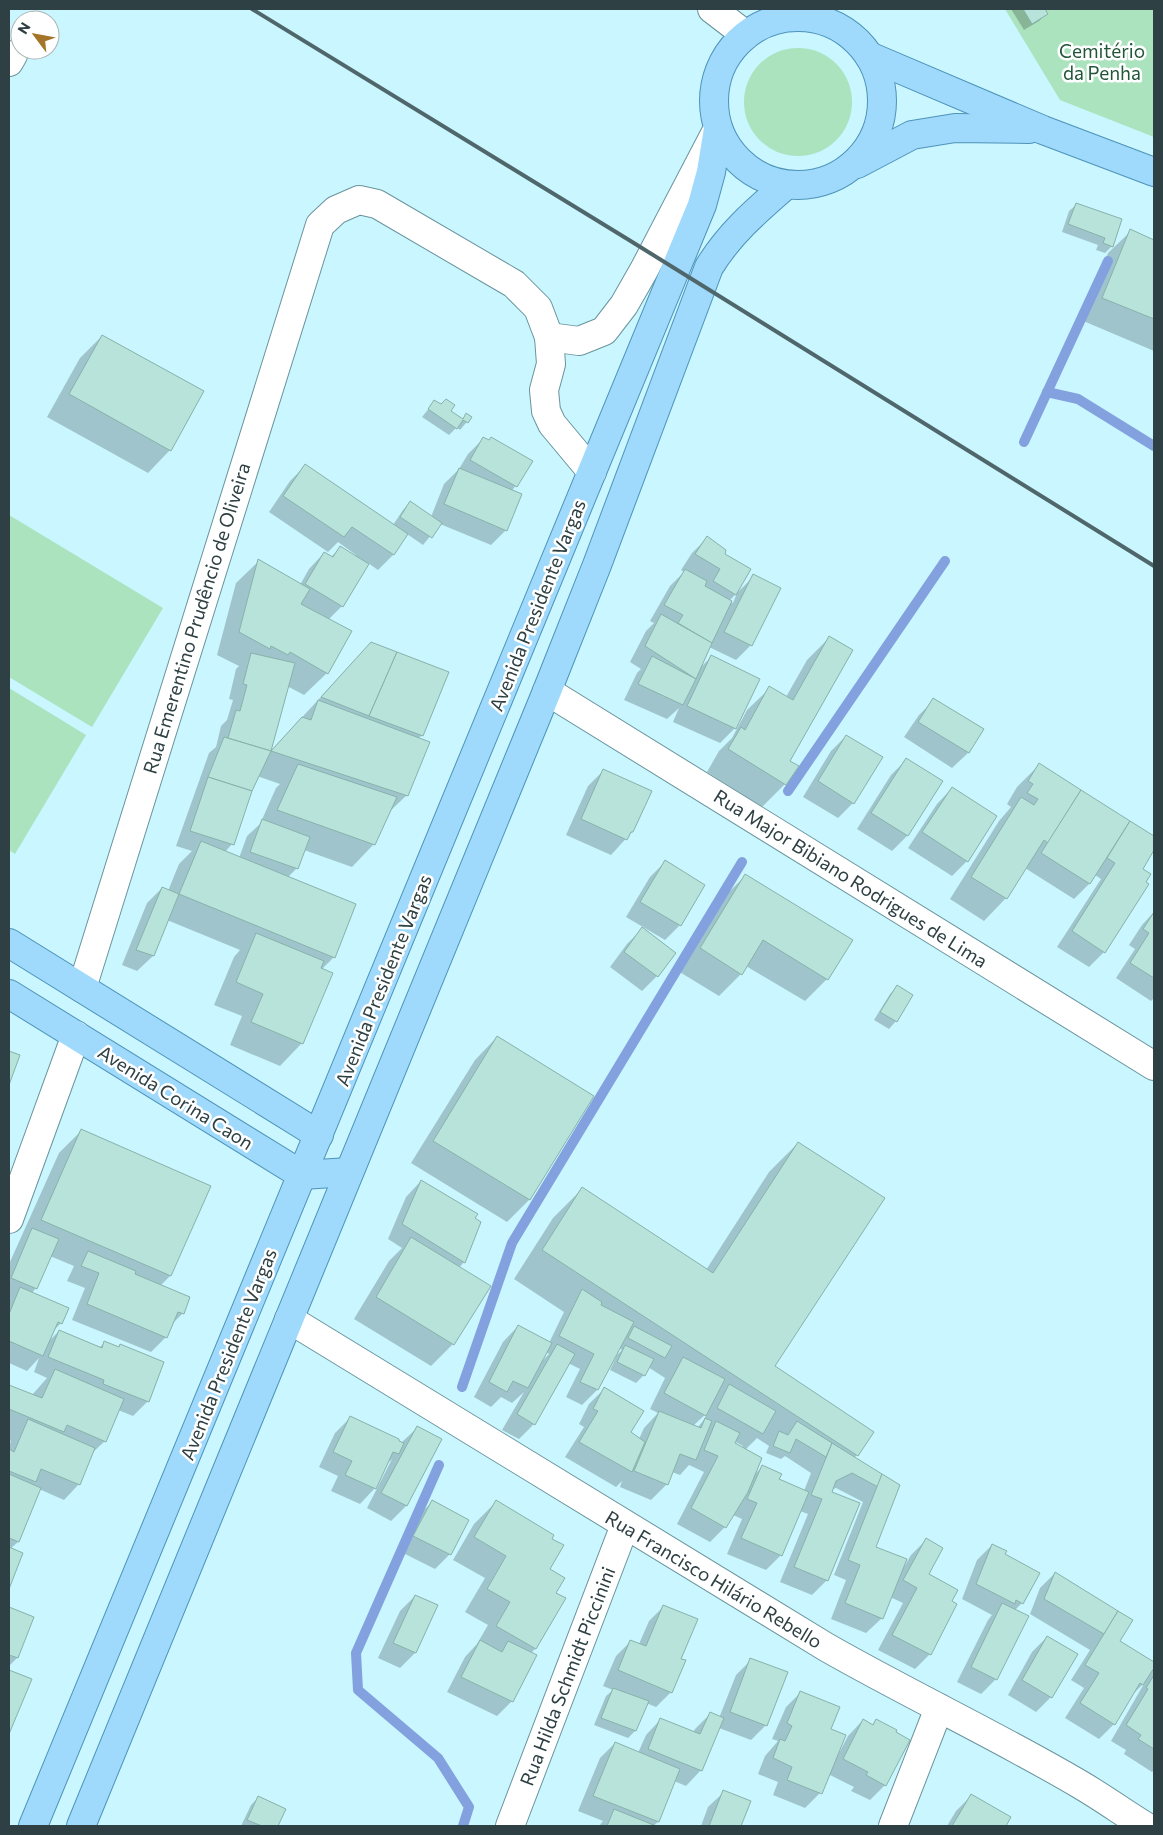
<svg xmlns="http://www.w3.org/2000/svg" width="1163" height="1835" viewBox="0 0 1163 1835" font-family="Commissioner,sans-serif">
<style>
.green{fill:#aae3be}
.shadow{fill:#0003;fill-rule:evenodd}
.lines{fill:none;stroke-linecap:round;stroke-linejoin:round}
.stream{stroke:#83a1de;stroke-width:10}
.building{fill:#b7e3db;stroke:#87b2aa}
.minor-casing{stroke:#6a949c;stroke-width:30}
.major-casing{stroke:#4e93b9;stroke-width:30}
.minor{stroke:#fff;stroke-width:28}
.major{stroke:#9fd9fb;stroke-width:28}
.rail{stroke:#4f666b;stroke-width:4}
.labels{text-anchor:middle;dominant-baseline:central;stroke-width:5;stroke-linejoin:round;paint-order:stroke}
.park-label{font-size:19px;fill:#215639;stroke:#fff}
.street-label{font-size:19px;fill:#2e4043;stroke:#fff}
</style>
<rect width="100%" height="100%" fill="#c9f6ff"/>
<g class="green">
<polygon points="1005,9 1154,9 1154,137 1060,100"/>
<circle cx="798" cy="102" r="54"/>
<polygon points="9,515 163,608 92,727 9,677"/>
<polygon points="9,688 86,735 15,854 9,850"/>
</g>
<g class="shadow">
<polygon points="1011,9 1043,9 1046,14 1039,21 1024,30"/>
<polygon points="1077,204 1112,246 1105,253 1096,250 1098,245 1062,232 1069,211"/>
<polygon points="1131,231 1154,241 1154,351 1081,320 1108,253"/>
<polygon points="102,336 170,450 148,473 47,417 80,358"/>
<polygon points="434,402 462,420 467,415 471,417 460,430 457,427 449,435 422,417"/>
<path d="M483,439L531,461L512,491L506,530L491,545L440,524L423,545L407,534L393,555L378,570L368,563L342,606L328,620L327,673L304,695L287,686L269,753L356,659L422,735L418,739L407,795L387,814L374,844L352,867L304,850L297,868L288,877L334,957L321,970L302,1043L280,1066L230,1045L242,1016L214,1005L234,957L240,950L167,920L153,956L137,971L122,965L147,903L162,888L168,891L179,864L192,851L176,846L209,753L216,747L221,726L227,720L233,700L229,699L236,669L239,666L217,655L236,583L259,561L300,585L309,569L324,553L331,557L340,548L355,557L356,555L338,542L328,552L269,512L290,481L305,466L393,525L403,510L410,502L431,517L444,484L459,469L468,454ZM257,776L280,784L276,788L260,824L247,836L239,858L225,852L232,844Z"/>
<path d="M707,538L723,554L738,592L754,576L751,645L736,660L709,647L700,668L711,657L735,728L720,743L673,722L679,708L667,719L624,700L637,673L641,669L630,662L646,631L654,623L650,621L670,586L684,572L681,570L692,553ZM737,593L733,603L729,601Z"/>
<polygon points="829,638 788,762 797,767 785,784 762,807 707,772 719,751 732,738 747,710 770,688 786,697 807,660"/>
<polygon points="934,700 982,730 968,753 952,768 904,737 919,715"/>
<polygon points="846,736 853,803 838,818 803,797 831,751"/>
<polygon points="906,760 907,836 892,851 857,829 891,775"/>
<polygon points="1039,765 1154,837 1154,848 1141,869 1144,883 1104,952 1089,967 1057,947 1101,879 1095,875 1089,884 1074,899 1025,868 1006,898 984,921 950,899 999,821 1011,807 1007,804 1017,787"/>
<polygon points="603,771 632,832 611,855 566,835 588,786"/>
<polygon points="952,788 967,861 952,876 908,848 937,804"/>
<polygon points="665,862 680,925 665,940 626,917 650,877"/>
<polygon points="746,875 827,979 805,1001 746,966 741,974 719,996 678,971 723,898"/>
<polygon points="1154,912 1154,998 1151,1001 1116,978 1135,949 1129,945 1142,925"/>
<polygon points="642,929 674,953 657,976 642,991 610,967 627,944"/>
<polygon points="897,987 911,995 896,1021 889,1029 874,1020 890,994"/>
<polygon points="497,1037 593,1096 529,1200 507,1222 411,1163 475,1060"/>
<polygon points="81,1131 170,1276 160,1286 183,1313 171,1325 166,1337 151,1352 72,1320 85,1288 67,1281 74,1266 50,1256 36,1288 31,1294 61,1323 52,1332 47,1343 59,1331 99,1348 105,1342 118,1348 120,1345 148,1401 133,1416 118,1410 105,1441 91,1454 79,1484 64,1500 39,1489 18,1542 10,1549 21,1554 9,1585 9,1446 11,1441 9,1440 9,1386 32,1395 47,1378 34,1372 39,1358 27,1371 9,1363 9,1300 10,1299 9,1298 9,1264 59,1153"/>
<path d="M798,1143L773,1367L857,1455L854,1458L899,1486L874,1547L904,1567L911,1555L926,1540L927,1575L950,1602L930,1654L915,1669L878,1650L903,1603L890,1597L882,1618L866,1633L831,1619L846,1580L834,1575L863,1502L836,1488L831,1490L827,1580L812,1595L780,1582L808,1514L800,1511L781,1555L766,1570L727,1554L742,1519L733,1515L725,1527L710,1542L677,1524L704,1472L689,1465L680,1475L672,1472L666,1485L651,1500L620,1487L622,1481L616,1487L565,1457L584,1427L579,1424L589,1404L604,1389L629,1433L639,1439L644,1428L658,1413L650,1409L665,1378L648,1367L644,1375L636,1383L610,1370L616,1357H615L622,1350L619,1348L597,1390L582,1405L566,1397L580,1369L568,1363L534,1424L519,1439L502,1430L524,1392L512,1403L501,1397L491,1407L474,1397L503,1342L518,1326L549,1343L564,1312L514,1279L553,1218L582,1189L706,1270L769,1172ZM546,1352L549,1354L541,1362ZM708,1412L703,1421L697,1428L693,1426ZM757,1438L769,1446L766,1453L781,1459L785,1456L811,1473L804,1491L778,1480L762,1467L754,1475L745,1450ZM734,1441L743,1446L742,1448L734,1444Z"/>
<polygon points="421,1181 474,1219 464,1262 459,1268 453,1344 431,1366 354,1319 389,1261 402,1248 388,1239 406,1197"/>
<polygon points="350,1418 401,1443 417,1428 440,1439 406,1506 391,1521 367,1508 392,1459 384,1467 375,1488 360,1504 331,1491 338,1476 319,1467 335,1433"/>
<polygon points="432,1502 450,1554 435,1569 399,1551 417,1517"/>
<polygon points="496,1502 555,1593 536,1648 530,1654 512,1701 497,1716 447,1692 465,1657 477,1644 488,1625 465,1612 485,1578 453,1560 474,1524"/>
<polygon points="992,1545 1004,1554 1022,1603 1014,1611 996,1679 981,1694 957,1682 988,1620 992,1615 962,1599 977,1560"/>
<polygon points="1055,1573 1118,1641 1154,1664 1154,1770 1152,1772 1124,1754 1126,1750 1111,1741 1145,1682 1131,1696 1114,1724 1099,1739 1065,1718 1084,1688 1071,1680 1090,1650 1030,1614 1040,1588"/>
<polygon points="415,1596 436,1606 415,1653 400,1668 378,1658 400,1611"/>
<polygon points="664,1606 680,1659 671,1692 656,1707 646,1703 635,1731 628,1738 594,1725 606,1696 613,1690 603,1686 616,1656 631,1641 639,1644 649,1621"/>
<polygon points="9,1608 32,1618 17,1658 9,1666"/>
<polygon points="1047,1637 1051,1697 1036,1712 1008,1695 1032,1652"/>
<polygon points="751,1660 766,1725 751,1740 719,1728 701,1770 686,1786 674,1781 658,1822 653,1826 599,1826 603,1821 578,1811 600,1758 615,1743 638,1753 646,1735 661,1719 693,1733 695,1729 710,1714 719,1718 736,1675"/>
<polygon points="9,1671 30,1680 9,1732"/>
<polygon points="801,1692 829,1730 837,1753 839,1753 848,1736 863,1720 872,1725 876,1720 885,1785 870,1800 851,1791 854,1787 828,1774 820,1793 805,1808 773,1795 778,1782 758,1774 765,1756 778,1741 772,1739 786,1707"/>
<polygon points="724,1792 749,1802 739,1826 701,1826 708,1807"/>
<polygon points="971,1796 1010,1818 1005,1826 947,1826 956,1811"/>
<polygon points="258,1798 285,1809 277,1826 241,1826 251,1805"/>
</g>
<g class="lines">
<g class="stream">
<polyline points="1047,392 1078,399 1154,446"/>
<polyline points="1024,442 1108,261"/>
<polyline points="788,791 945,561"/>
<polyline points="462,1387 512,1243 742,862"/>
<polyline points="439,1465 356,1653 358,1690 438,1758 469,1807 463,1826"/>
</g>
</g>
<g class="building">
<polygon points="1023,9 1045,9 1048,14 1032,24"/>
<polygon points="1076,203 1122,219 1113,247 1103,243 1105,238 1068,224"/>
<polygon points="1130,229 1154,240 1154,319 1102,298"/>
<polygon points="102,335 204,391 171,451 69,394"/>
<polygon points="446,399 455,405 451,411 463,419 466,413 472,417 468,423 463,420 457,429 428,409 434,400 441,404"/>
<polygon points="483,437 489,440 491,437 533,461 517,487 470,460"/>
<polygon points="305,464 408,534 394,555 352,527 344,537 283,496"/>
<polygon points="459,468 522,494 507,531 444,504"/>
<polygon points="410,501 442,523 432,538 400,517"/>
<polygon points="707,536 726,550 725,554 751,569 736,595 713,581 720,569 695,554"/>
<polygon points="340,546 369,564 343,607 305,584 324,552 333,557"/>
<polygon points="258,559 310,589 301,604 352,631 328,674 290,652 288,655 271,646 270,649 239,632"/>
<polygon points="685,569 707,581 705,586 732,601 712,643 678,623 683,615 664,605"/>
<polygon points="753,574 781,588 752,646 724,632"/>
<polygon points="661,614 712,643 696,679 645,646"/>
<polygon points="829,636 853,650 790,761 799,766 786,785 728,749 741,727 745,730 769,686 793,700"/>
<polygon points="371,642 397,652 369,716 321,697"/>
<polygon points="397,652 449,672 423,736 369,716"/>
<polygon points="251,653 295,663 271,751 228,738 236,710 240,711 247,685 243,684"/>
<polygon points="711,655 760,679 736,729 687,706"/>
<polygon points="652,656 696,679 683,705 638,684"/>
<polygon points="933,698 984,729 969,753 918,722"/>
<polygon points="318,700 430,742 408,796 271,751 302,717 311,720"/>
<polygon points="846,735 883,757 854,804 818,781"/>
<polygon points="224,737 271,751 252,791 208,777"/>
<polygon points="906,758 943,781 908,836 871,813"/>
<polygon points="1039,763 1081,790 1048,843 1044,840 1007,899 971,877 1021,797 1034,805 1038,799 1027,793 1033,784 1028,781"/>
<polygon points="298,764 397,797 375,845 277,810"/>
<polygon points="603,769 652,791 633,832 631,832 627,840 581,819"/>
<polygon points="208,777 252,791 234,845 190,831"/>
<polygon points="952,787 997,816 968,862 922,832"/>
<polygon points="1081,790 1130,821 1090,884 1041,853"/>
<polygon points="262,819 310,837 298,869 250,852"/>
<polygon points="1130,821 1154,836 1154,850 1143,869 1151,874 1146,882 1149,884 1105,953 1072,931 1115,863 1107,858"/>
<polygon points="201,841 356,904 335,958 179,894"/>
<polygon points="665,860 705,885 681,926 640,902"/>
<polygon points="745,874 853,940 828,980 763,940 742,975 700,948"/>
<polygon points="162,887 179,894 154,956 136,950"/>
<polygon points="1154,912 1154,978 1130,963 1149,933 1143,929"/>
<polygon points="642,927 676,953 658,977 624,952"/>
<polygon points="256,933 324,961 321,968 333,973 303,1044 251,1022 263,994 236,982"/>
<polygon points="897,985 913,995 897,1022 880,1012"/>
<polygon points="497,1036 594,1096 530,1200 433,1141"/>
<polygon points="9,1051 20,1055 9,1085"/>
<polygon points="81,1129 211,1186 171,1276 41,1220"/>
<polygon points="798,1142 885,1198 775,1366 874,1432 858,1456 542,1250 582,1187 713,1273"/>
<polygon points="421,1180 478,1214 475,1218 481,1222 465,1263 402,1224"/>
<polygon points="32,1228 59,1239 37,1289 11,1278"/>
<polygon points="411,1237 491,1286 454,1345 376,1297"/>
<polygon points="88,1251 136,1271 135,1274 190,1297 184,1314 178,1312 167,1338 87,1304 99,1273 81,1266"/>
<polygon points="20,1287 69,1308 62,1324 58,1322 43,1356 9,1341 9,1314"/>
<polygon points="582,1289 602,1302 601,1305 634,1322 598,1390 580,1382 594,1354 559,1336"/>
<polygon points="518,1325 552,1343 528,1388 513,1381 507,1392 489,1382"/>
<polygon points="634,1326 672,1346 665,1358 628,1338"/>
<polygon points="59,1330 102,1348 104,1341 119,1347 120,1344 164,1362 149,1402 103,1384 104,1380 48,1357"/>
<polygon points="557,1344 575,1354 535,1425 517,1414"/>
<polygon points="625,1345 654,1359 645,1376 617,1362"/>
<polygon points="683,1357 725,1379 706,1416 664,1393"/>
<polygon points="55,1369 124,1399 106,1442 67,1425 64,1432 9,1409 9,1385 42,1398"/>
<polygon points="729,1384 776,1411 763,1434 717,1408"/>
<polygon points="604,1387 644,1411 631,1432 645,1442 632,1472 579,1442 598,1411 593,1409"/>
<polygon points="659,1411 701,1428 705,1418 712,1421 696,1460 680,1454 668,1485 634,1471"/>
<polygon points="350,1416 399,1439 399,1441 404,1443 399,1454 393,1452 376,1489 345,1475 352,1461 333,1452"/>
<polygon points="28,1419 95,1448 80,1485 41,1469 36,1482 9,1471 9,1449 14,1452"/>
<polygon points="716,1421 740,1433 735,1443 762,1458 748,1492 726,1528 691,1508 718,1456 704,1450"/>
<polygon points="797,1421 832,1443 826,1457 796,1439 790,1453 773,1446 779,1431 788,1435"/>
<polygon points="417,1426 442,1439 407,1506 381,1493"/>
<polygon points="832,1443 882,1474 878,1487 852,1473 836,1481 832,1492 860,1503 828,1581 794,1567 822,1499 811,1495"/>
<polygon points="762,1465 782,1474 779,1479 809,1492 782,1556 741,1538 757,1503 747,1499"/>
<polygon points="9,1474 41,1488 19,1542 9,1538"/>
<polygon points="882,1474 900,1485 876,1547 907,1559 883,1619 845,1603 860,1565 848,1560"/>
<polygon points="432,1500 469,1520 451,1555 413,1536"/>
<polygon points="496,1500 554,1535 552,1539 564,1545 550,1569 565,1578 556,1593 566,1598 536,1649 496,1626 510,1602 487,1589 506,1556 474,1537"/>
<polygon points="926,1538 943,1548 929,1574 958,1590 952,1601 957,1604 931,1655 892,1635 917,1588 903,1580"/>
<polygon points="992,1544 1007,1551 1005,1554 1040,1573 1023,1604 1016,1600 1015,1604 976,1584"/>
<polygon points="9,1547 23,1553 9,1589"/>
<polygon points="1055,1572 1118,1611 1104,1634 1044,1599"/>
<polygon points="415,1595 438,1605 416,1653 393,1643"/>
<polygon points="1002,1603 1029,1616 997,1680 971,1667"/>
<polygon points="663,1605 698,1619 681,1659 686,1660 672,1693 618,1670 630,1640 646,1646"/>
<polygon points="9,1607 34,1617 18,1658 9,1655"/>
<polygon points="1118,1611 1133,1620 1120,1641 1154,1662 1154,1668 1143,1685 1140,1683 1115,1725 1080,1703 1099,1673 1085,1665"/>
<polygon points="1047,1636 1078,1654 1052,1698 1022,1680"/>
<polygon points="480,1640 502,1652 508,1641 537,1655 513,1702 461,1677"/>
<polygon points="750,1658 788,1672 767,1726 730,1712"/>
<polygon points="9,1670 32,1679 9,1734"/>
<polygon points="1154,1675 1154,1749 1138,1739 1141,1735 1126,1725 1148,1689 1146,1688"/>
<polygon points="613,1688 649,1701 636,1731 601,1718"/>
<polygon points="800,1691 840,1707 831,1729 846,1735 822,1794 787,1780 792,1767 773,1758 780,1739 785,1741 792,1726 787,1723"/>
<polygon points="710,1712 724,1718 702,1771 648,1749 660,1718 700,1734"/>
<polygon points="863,1719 873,1725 876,1719 897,1730 896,1732 910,1740 886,1786 866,1775 868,1772 843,1759"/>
<polygon points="615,1742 680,1769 659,1822 593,1796"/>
<polygon points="723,1790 751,1801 741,1826 709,1826"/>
<polygon points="971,1794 1011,1817 1006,1826 952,1826"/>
<polygon points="258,1796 286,1809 278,1826 262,1826 247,1820"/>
<polygon points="614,1809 656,1826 607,1826"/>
</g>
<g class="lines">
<defs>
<g id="minor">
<polyline points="712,9 746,35"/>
<polyline points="9,62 13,55"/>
<polyline points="549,337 579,341 604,331 624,305 644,270 715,134"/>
<polyline points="547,691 1154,1066"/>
<polyline points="82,988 320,225 336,210 359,200 377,204 514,284 538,308 549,337 551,364 544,390 546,411 552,424 592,472"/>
<polyline points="9,1219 76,1035"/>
<path d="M289,1319L826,1647C910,1695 998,1736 1081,1785C1103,1798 1124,1813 1145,1826"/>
<polyline points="510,1826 625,1525"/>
<polyline points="893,1826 939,1708"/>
</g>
<g id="major">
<circle cx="798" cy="101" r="84"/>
<polyline points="869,56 1043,130 1154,172"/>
<polyline points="857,164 912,135 955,128 1029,129"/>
<polyline points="9,943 319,1135"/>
<polyline points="9,994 302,1175 349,1172"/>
<polyline points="33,1826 702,205 711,172 718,129"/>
<path d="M81,1826L547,691L597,565L709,267C730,233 756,211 786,185"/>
</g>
</defs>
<use href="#minor" class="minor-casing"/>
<use href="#major" class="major-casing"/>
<use href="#minor" class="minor"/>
<use href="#major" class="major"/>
<polyline class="rail" points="252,9 629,240 1154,566"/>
</g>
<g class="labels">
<g class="park-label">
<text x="1102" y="50">Cemitério<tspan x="1102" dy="22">da Penha</tspan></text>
</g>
<g class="street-label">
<text transform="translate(537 605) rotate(-68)">Avenida Presidente Vargas</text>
<text transform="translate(196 618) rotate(-73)">Rua Emerentino Prudêncio de Oliveira</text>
<text transform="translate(851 878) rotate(32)">Rua Major Bibiano Rodrigues de Lima</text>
<text transform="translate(383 980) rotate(-68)">Avenida Presidente Vargas</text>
<text transform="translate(176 1097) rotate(32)">Avenida Corina Caon</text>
<text transform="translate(228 1354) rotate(-68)">Avenida Presidente Vargas</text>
<text transform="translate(714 1579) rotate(31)">Rua Francisco Hilário Rebello</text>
<text transform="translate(567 1676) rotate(-69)">Rua Hilda Schmidt Piccinini</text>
</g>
</g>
<rect width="1163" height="1835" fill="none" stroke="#2e4043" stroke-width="20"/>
<g transform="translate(35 35) rotate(302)"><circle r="24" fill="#ffffff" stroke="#abb3b4"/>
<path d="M0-4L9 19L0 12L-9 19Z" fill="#a47428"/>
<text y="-8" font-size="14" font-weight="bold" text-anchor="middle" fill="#2e4043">N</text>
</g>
</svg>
